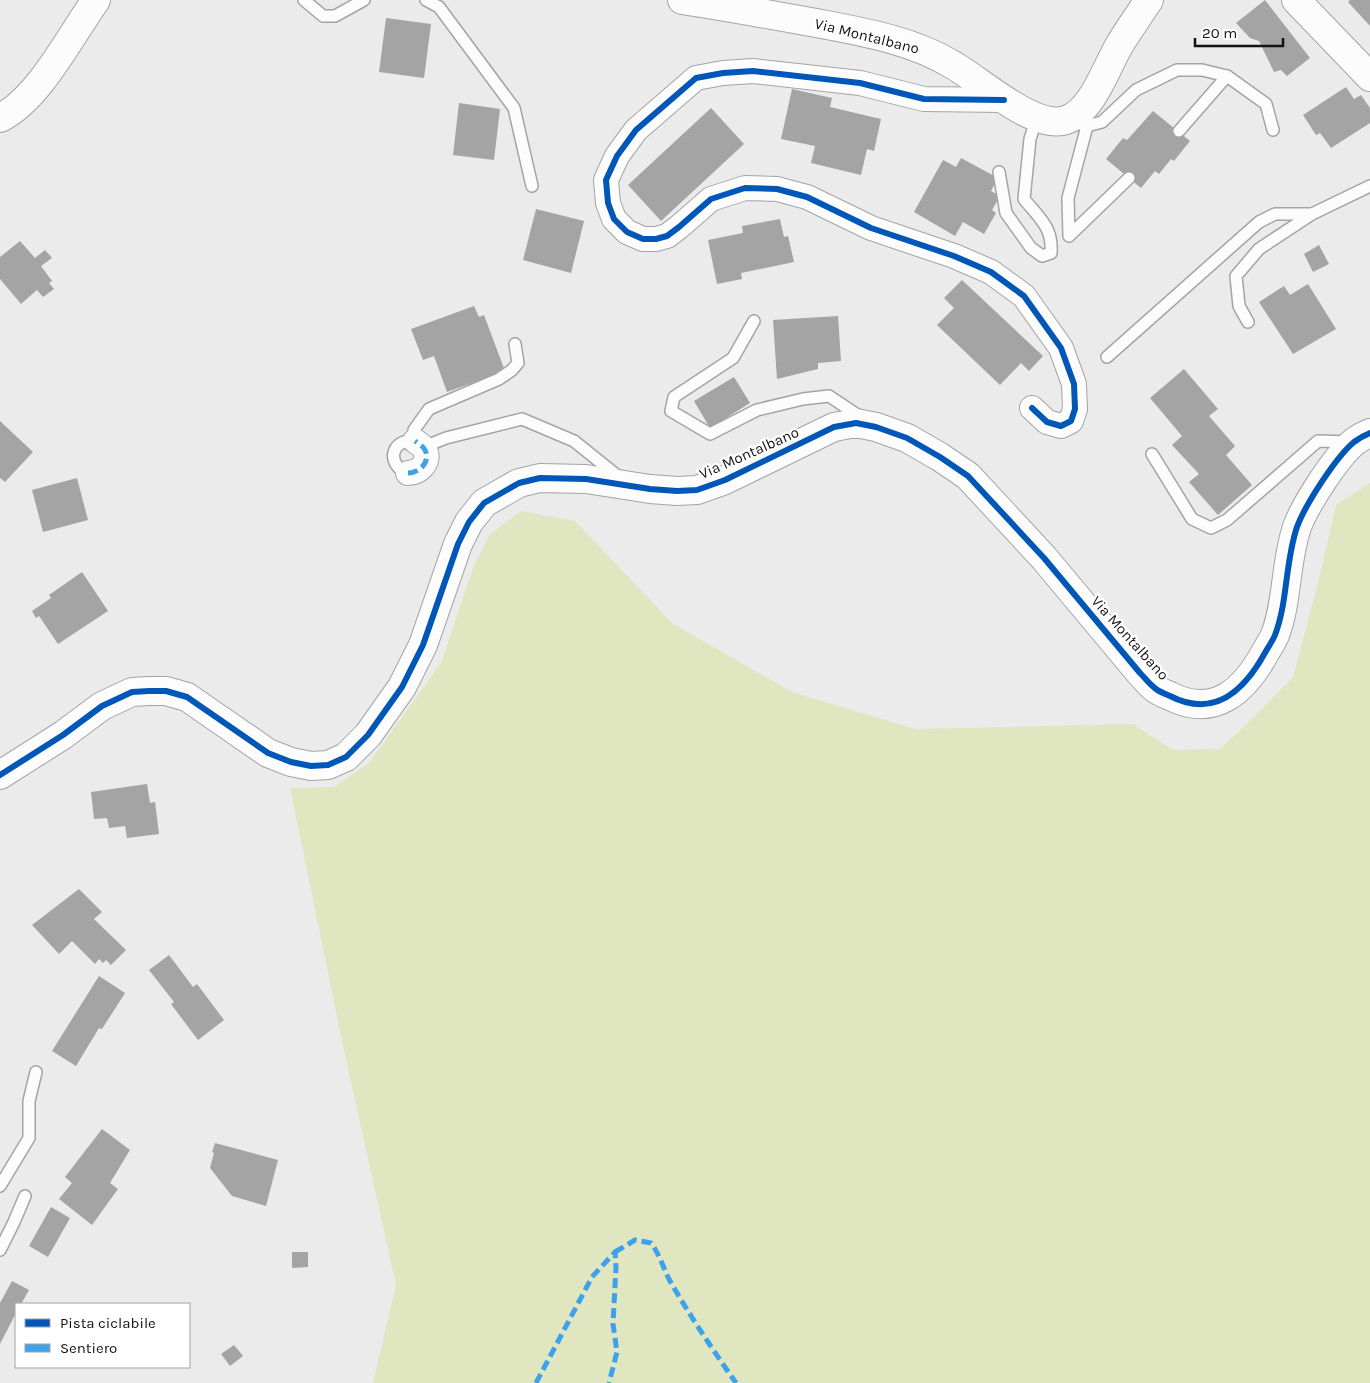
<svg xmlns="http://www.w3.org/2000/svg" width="1370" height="1383" viewBox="0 0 1370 1383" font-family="Karla,sans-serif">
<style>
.green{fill:#dfe6c0}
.building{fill:#a4a4a4}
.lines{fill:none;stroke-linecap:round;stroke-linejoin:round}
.service-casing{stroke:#a4a4a4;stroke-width:14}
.minor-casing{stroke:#a4a4a4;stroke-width:26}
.tertiary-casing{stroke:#a4a4a4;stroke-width:30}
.service{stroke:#fcfcfc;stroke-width:11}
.minor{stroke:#fcfcfc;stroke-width:24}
.tertiary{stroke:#fcfcfc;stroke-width:28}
.quiet{stroke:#3da2ea;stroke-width:5;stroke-dasharray:10 5;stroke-linecap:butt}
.cycleway-casing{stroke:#fff;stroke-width:9}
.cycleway{stroke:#0057b8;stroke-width:6}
.labels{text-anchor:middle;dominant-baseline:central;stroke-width:4.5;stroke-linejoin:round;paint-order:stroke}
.street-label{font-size:15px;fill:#121313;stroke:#fff}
</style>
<rect width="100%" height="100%" fill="#ebebeb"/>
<polygon class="green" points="1370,483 1370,1383 373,1383 396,1285 345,1055 290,788 334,787 369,763 441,663 474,565 490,534 521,511 575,521 672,623 792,692 915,729 1133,724 1173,750 1220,749 1255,716 1293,677 1321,571 1336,505"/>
<g class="building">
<polygon points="1265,0 1310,58 1287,76 1281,70 1274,72 1259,41 1250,38 1236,23"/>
<polygon points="1350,0 1370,0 1370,26 1348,2"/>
<polygon points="386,18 431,24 424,78 379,72"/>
<polygon points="1346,87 1354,99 1361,95 1370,108 1370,123 1331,148 1320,133 1316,135 1303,115"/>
<polygon points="792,89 832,98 830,107 881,119 874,151 867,149 861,175 811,163 815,146 781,139"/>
<polygon points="459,103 500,109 494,160 453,155"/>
<polygon points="711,108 744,144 661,221 628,185"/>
<polygon points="1153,111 1190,141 1174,161 1171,159 1159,174 1155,171 1141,188 1106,159 1123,138 1127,140"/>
<polygon points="961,158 998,178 991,191 1000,196 992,210 996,213 984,234 963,222 955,236 914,212 943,160 956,167"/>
<polygon points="536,209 584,221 571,273 523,260"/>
<polygon points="780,219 784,237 788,236 794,262 741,273 742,279 717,284 708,240 743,233 742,226"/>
<polygon points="20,241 35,258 45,250 52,258 41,266 52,281 49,283 54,289 43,297 37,290 21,304 0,279 0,257"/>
<polygon points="1319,245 1329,264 1313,272 1304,254"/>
<polygon points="962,280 1043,356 1029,371 1021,363 1000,385 937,325 954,308 944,298"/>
<polygon points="1308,284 1336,329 1293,354 1259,302 1284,286 1290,295"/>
<polygon points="474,306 479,317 484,315 505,371 447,392 434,356 423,360 411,329"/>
<polygon points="838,316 841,361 818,363 818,369 777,379 773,320"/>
<polygon points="1184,369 1218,409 1209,416 1235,446 1226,455 1252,485 1218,515 1189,482 1199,474 1172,445 1182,436 1150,398"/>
<polygon points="734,377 750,403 710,428 694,401"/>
<polygon points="0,421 33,452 5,482 0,478"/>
<polygon points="77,478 88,520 43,532 32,490"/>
<polygon points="82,572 108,611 58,644 39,616 36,618 32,611 51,598 49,595"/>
<polygon points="147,784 150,803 155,802 159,834 127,838 125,826 109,828 107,818 94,819 91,792"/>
<polygon points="79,889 102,912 94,919 126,950 111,965 106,960 103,963 99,959 95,964 72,941 59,954 32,925"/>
<polygon points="169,955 193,987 197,984 224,1020 198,1040 171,1004 174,1002 149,970"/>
<polygon points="99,976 125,993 102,1029 99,1028 76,1066 52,1051"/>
<polygon points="102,1129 130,1150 110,1183 118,1189 92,1225 59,1199 72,1183 65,1177"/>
<polygon points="215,1143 278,1160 266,1206 232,1196 210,1168 214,1153 212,1152"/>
<polygon points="51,1207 70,1218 48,1257 29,1246"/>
<polygon points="292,1252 308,1252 308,1267 292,1268"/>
<polygon points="12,1281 29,1290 21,1304 16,1304 16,1313 0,1344 0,1303"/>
<polygon points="234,1345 243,1356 230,1366 221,1354"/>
</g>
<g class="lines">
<defs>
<g id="service">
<polyline points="304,0 323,16 335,16 364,0"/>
<polyline points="426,0 439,7 514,108 532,186"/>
<polyline points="1227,76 1266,104 1273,130"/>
<polyline points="1072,121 1087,126 1102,122 1136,90 1177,70 1202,70 1227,76 1179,131"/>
<polyline points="1087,126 1068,198 1069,236 1129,178"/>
<path d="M999,172L1006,213L1031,248L1042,256L1051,253C1053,227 1039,218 1024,199L1030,139L1037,117"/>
<polyline points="754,321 733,358 674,397 671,411 710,434 757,410 803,399 829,396 862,418"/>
<polyline points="1248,322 1239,306 1236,276 1259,249 1312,214"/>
<polyline points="1107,357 1259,222 1275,214 1312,214 1370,186"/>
<polyline points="424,447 446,438 522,419 574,441 620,478"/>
<polyline points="1152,454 1192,519 1211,528 1227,520 1318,441 1349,442"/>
<path d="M408,473C385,465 391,438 415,441L414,430L429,409L499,379L512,370L518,363L515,344"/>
<polyline points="0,1186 29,1138 29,1101 36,1072"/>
<polyline points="0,1250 14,1222 25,1196"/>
</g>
<g id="minor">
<polyline points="1004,100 924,99 860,83 753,71 723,73 696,78 636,130 617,156 606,180 608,203 614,219 627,232 643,239 656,239 667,236 679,227 711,199 745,188 777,189 807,197 871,228 954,256 991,272 1024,296 1061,348 1074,384 1075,409 1071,421 1061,426 1047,422 1032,408"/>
<path d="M408,473C419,473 431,462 425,450C423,446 418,443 415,441"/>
</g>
<g id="tertiary">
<path d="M682,0C727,7 772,15 816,23C863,32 912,40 953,65C980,80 1035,131 1066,120C1093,111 1106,67 1120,44C1129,29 1139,15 1149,0"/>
<polyline points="1296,0 1370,77"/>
<path d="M0,118C39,99 71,35 96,0"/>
<path d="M0,775L63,735L102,706L132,692L149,691H166L187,697L268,753L291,762L311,766L328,765L346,757L368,735L402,687L423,645L458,544L469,522L484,503L519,483L540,478L586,479L650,489L677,491L697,490L725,480L834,427L856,423L876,427L907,438L940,457L968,476L1044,558L1140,673C1145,678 1150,685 1156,689C1160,692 1165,694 1170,696C1215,719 1245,690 1266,651C1269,646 1273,640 1275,635C1288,601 1285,562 1297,527C1305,505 1336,457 1354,442C1358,439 1365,435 1370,433"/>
</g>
</defs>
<use href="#service" class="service-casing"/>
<use href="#minor" class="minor-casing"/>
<use href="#tertiary" class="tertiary-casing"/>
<use href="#service" class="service"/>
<use href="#minor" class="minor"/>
<use href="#tertiary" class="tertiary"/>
<g class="quiet">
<path d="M408,473C419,473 431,462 425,450C423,446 418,443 415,441"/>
<path d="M615,1252L635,1240L651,1243C660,1255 663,1268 670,1281C690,1316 713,1350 736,1383"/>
<polyline points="536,1383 592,1277 615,1252 616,1267 613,1324 617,1352 609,1383"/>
</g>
<defs>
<g id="cycleway">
<polyline points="1004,100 924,99 860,83 753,71 723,73 696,78 636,130 617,156 606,180 608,203 614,219 627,232 643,239 656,239 667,236 679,227 711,199 745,188 777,189 807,197 871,228 954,256 991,272 1024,296 1061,348 1074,384 1075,409 1071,421 1061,426 1047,422 1032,408"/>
<path d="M0,775L63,735L102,706L132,692L149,691H166L187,697L268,753L291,762L311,766L328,765L346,757L368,735L402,687L423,645L458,544L469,522L484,503L519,483L540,478L586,479L650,489L677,491L697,490L725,480L834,427L856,423L876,427L907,438L940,457L968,476L1044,558L1140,673C1145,678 1150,685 1156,689C1160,692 1165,694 1170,696C1215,719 1245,690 1266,651C1269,646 1273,640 1275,635C1288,601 1285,562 1297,527C1305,505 1336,457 1354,442C1358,439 1365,435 1370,433"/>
</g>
</defs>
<use href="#cycleway" class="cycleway-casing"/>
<use href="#cycleway" class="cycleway"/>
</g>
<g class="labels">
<g class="street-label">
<text transform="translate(867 36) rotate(14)">Via Montalbano</text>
<text transform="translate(749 453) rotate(-24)">Via Montalbano</text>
<text transform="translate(1130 638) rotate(48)">Via Montalbano</text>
</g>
</g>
<rect x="15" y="1303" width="175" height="65" fill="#ffffff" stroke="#a0a1a1"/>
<rect x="25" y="1319" width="25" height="8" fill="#0057b8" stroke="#a0a1a1"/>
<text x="60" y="1328" font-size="15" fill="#121313">Pista ciclabile</text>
<rect x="25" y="1344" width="25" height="8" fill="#3da2ea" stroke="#a0a1a1"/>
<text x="60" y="1353" font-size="15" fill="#121313">Sentiero</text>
<path d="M1195 38v8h88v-8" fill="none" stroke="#121313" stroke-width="2.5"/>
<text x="1202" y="38" font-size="15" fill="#121313" stroke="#ffffff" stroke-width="4" paint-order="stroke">20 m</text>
</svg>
